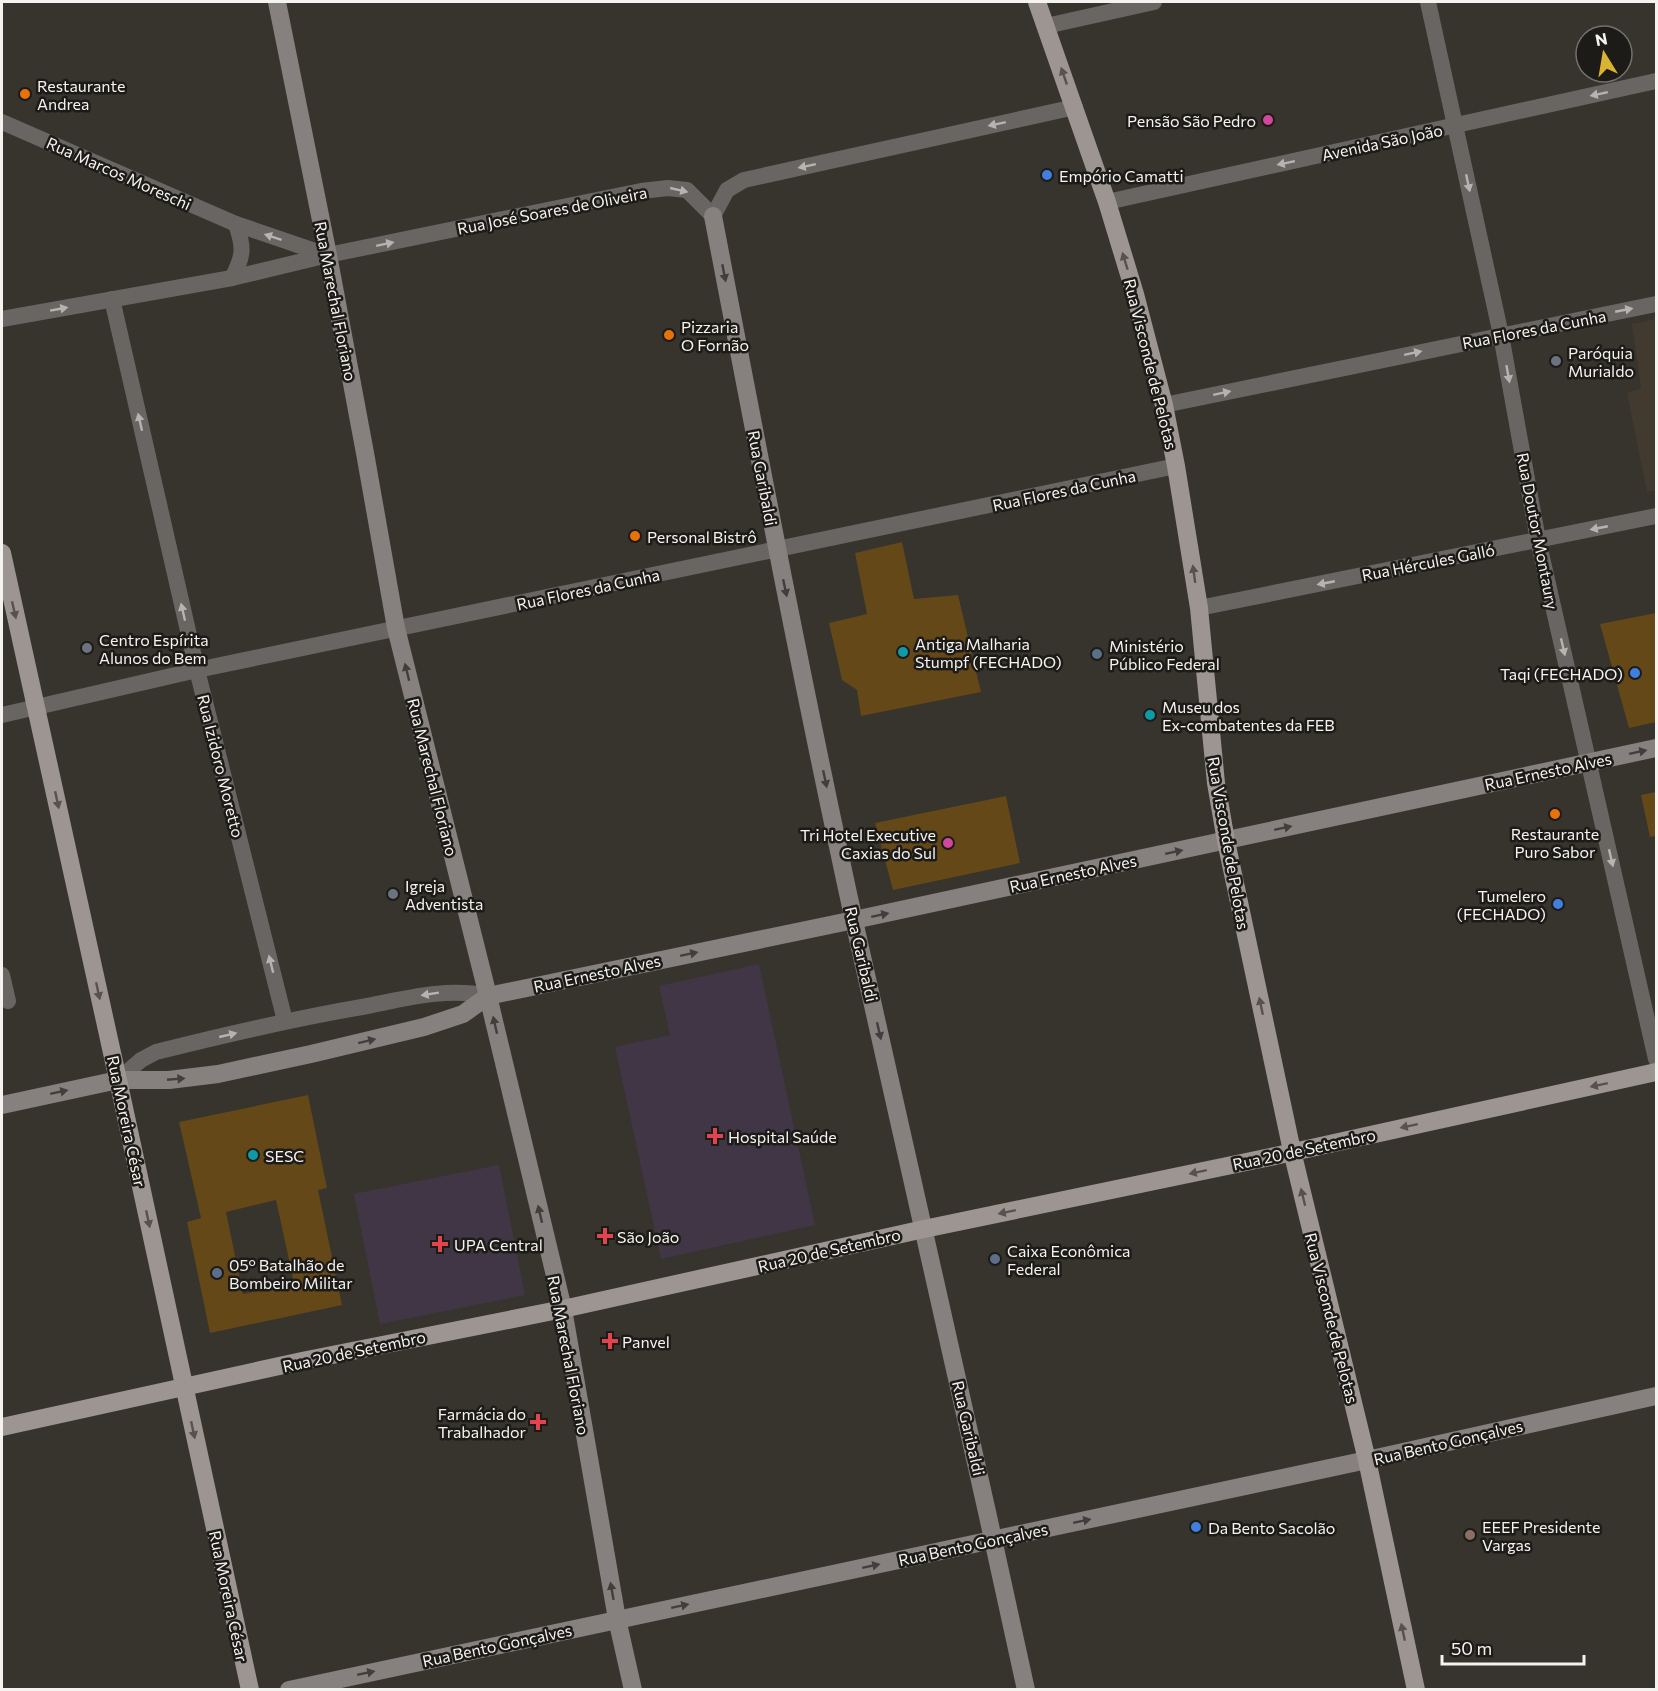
<svg xmlns="http://www.w3.org/2000/svg" width="1658" height="1691" viewBox="0 0 1658 1691" font-family="Commissioner,sans-serif">
<style>
.built{fill:#423a2f}
.medical{fill:#413646}
.building{fill:#644817;fill-rule:evenodd}
.lines{fill:none;stroke-linecap:round;stroke-linejoin:round}
.street{stroke:#696563;stroke-width:16}
.secondary{stroke:#86807e;stroke-width:18}
.primary{stroke:#9d9592;stroke-width:18}
.oneway{fill:#57524f}
.oneway2{fill:#b6b3b0}
.oneway3{fill:#423e3c}
.food-dot{fill:#e8710a;stroke:#1d1b18;stroke-width:2}
.hotel-dot{fill:#d1479c;stroke:#1d1b18;stroke-width:2}
.shop-dot{fill:#3f7fe0;stroke:#1d1b18;stroke-width:2}
.worship-dot{fill:#6b7280;stroke:#1d1b18;stroke-width:2}
.culture-dot{fill:#0f9aa8;stroke:#1d1b18;stroke-width:2}
.service-dot{fill:#5c6f8a;stroke:#1d1b18;stroke-width:2}
.health-dot{fill:#e0444e;stroke:#1d1b18;stroke-width:2}
.education-dot{fill:#8d6e63;stroke:#1d1b18;stroke-width:2}
.labels{text-anchor:middle;dominant-baseline:central;stroke-width:5;stroke-linejoin:round;paint-order:stroke}
.poi-label{font-size:16px;fill:#f5f3ef;stroke:#1d1b18;text-anchor:start}
.street-label{font-size:16px;fill:#f5f3ef;stroke:#1d1b18}
</style>
<rect width="100%" height="100%" fill="#37332d"/>
<polygon class="built" points="1656,319 1656,490 1647,492 1627,393 1641,388 1632,324"/>
<g class="medical">
<polygon points="759,964 815,1225 661,1259 615,1047 670,1035 659,986"/>
<polygon points="499,1165 525,1295 380,1324 354,1194"/>
</g>
<g class="building">
<polygon points="902,542 914,599 958,595 981,692 861,716 857,690 842,680 829,623 867,614 855,553"/>
<polygon points="1656,613 1656,722 1629,728 1600,624"/>
<polygon points="1656,792 1656,836 1650,837 1641,795"/>
<polygon points="1006,796 1020,863 893,890 875,823"/>
<path d="M308,1095L327,1188L318,1190L342,1305L210,1333L187,1222L201,1218L179,1122ZM276,1200L294,1283L243,1294L226,1212Z"/>
</g>
<g class="lines">
<g class="street">
<polyline points="1428,2 1501,335 1538,540 1656,1059"/>
<polyline points="1046,26 1154,2"/>
<polyline points="2,122 236,224 327,255"/>
<polyline points="1107,202 1656,81"/>
<path d="M232,278C244,256 244,247 236,224"/>
<polyline points="112,299 197,670 285,1021"/>
<polyline points="2,319 232,278 328,255 641,191 668,188 687,190 713,216 727,190 744,180 1075,107"/>
<polyline points="1164,405 1656,304"/>
<polyline points="1199,608 1656,516"/>
<polyline points="2,715 197,670 1176,466"/>
<polyline points="2,975 8,1001"/>
<path d="M118,1080L141,1060L156,1052C224,1035 292,1019 362,1007C404,999 445,987 488,996"/>
</g>
<g class="secondary">
<polyline points="277,2 328,255 365,453 396,628 488,996 563,1309 617,1619 633,1690"/>
<path d="M713,216C758,451 803,687 854,921C910,1177 971,1433 1026,1690"/>
<polyline points="2,1105 118,1080 169,1080 218,1074 311,1054 424,1027 463,1014 488,996 854,920 1656,748"/>
<polyline points="289,1690 1367,1460 1656,1396"/>
</g>
<g class="primary">
<polyline points="1037,2 1107,202 1135,294 1164,405 1176,466 1199,608 1216,783 1226,841 1292,1151 1367,1460 1416,1690"/>
<polyline points="2,553 118,1080 250,1690"/>
<polyline points="2,1427 302,1361 563,1309 924,1229 1275,1156 1656,1072"/>
</g>
</g>
<defs><path id="oneway-solid" d="M-6-.8H1V-3.2L6.5 0L1 3.2V.8H-6Z" transform="scale(1.5)"/></defs>
<g class="oneway">
<use href="#oneway-solid" transform="translate(1064 76) rotate(-109)"/>
<use href="#oneway-solid" transform="translate(1125 261) rotate(-107)"/>
<use href="#oneway-solid" transform="translate(1194 574) rotate(-98)"/>
<use href="#oneway-solid" transform="translate(14 610) rotate(77)"/>
<use href="#oneway-solid" transform="translate(57 800) rotate(78)"/>
<use href="#oneway-solid" transform="translate(98 991) rotate(78)"/>
<use href="#oneway-solid" transform="translate(1261 1006) rotate(-102)"/>
<use href="#oneway-solid" transform="translate(1599 1085) rotate(168)"/>
<use href="#oneway-solid" transform="translate(1409 1126) rotate(168)"/>
<use href="#oneway-solid" transform="translate(1198 1172) rotate(168)"/>
<use href="#oneway-solid" transform="translate(1303 1197) rotate(-104)"/>
<use href="#oneway-solid" transform="translate(1007 1212) rotate(168)"/>
<use href="#oneway-solid" transform="translate(148 1219) rotate(78)"/>
<use href="#oneway-solid" transform="translate(193 1430) rotate(78)"/>
<use href="#oneway-solid" transform="translate(1403 1632) rotate(-102)"/>
</g>
<g class="oneway2">
<use href="#oneway-solid" transform="translate(1599 94) rotate(168)"/>
<use href="#oneway-solid" transform="translate(997 124) rotate(168)"/>
<use href="#oneway-solid" transform="translate(1286 163) rotate(168)"/>
<use href="#oneway-solid" transform="translate(807 166) rotate(168)"/>
<use href="#oneway-solid" transform="translate(1468 183) rotate(78)"/>
<use href="#oneway-solid" transform="translate(679 190) rotate(13)"/>
<use href="#oneway-solid" transform="translate(273 237) rotate(-162)"/>
<use href="#oneway-solid" transform="translate(385 244) rotate(-12)"/>
<use href="#oneway-solid" transform="translate(59 309) rotate(-10)"/>
<use href="#oneway-solid" transform="translate(1624 310) rotate(-11)"/>
<use href="#oneway-solid" transform="translate(1413 353) rotate(-12)"/>
<use href="#oneway-solid" transform="translate(1508 374) rotate(80)"/>
<use href="#oneway-solid" transform="translate(1222 393) rotate(-12)"/>
<use href="#oneway-solid" transform="translate(140 422) rotate(-103)"/>
<use href="#oneway-solid" transform="translate(1599 528) rotate(169)"/>
<use href="#oneway-solid" transform="translate(1326 583) rotate(169)"/>
<use href="#oneway-solid" transform="translate(183 612) rotate(-103)"/>
<use href="#oneway-solid" transform="translate(1563 647) rotate(77)"/>
<use href="#oneway-solid" transform="translate(1611 858) rotate(77)"/>
<use href="#oneway-solid" transform="translate(271 964) rotate(-104)"/>
<use href="#oneway-solid" transform="translate(430 994) rotate(171)"/>
<use href="#oneway-solid" transform="translate(228 1035) rotate(-13)"/>
</g>
<g class="oneway3">
<use href="#oneway-solid" transform="translate(724 273) rotate(79)"/>
<use href="#oneway-solid" transform="translate(785 588) rotate(78)"/>
<use href="#oneway-solid" transform="translate(407 672) rotate(-104)"/>
<use href="#oneway-solid" transform="translate(1638 752) rotate(-12)"/>
<use href="#oneway-solid" transform="translate(825 779) rotate(78)"/>
<use href="#oneway-solid" transform="translate(1283 828) rotate(-12)"/>
<use href="#oneway-solid" transform="translate(1174 852) rotate(-12)"/>
<use href="#oneway-solid" transform="translate(880 915) rotate(-12)"/>
<use href="#oneway-solid" transform="translate(689 954) rotate(-12)"/>
<use href="#oneway-solid" transform="translate(495 1025) rotate(-103)"/>
<use href="#oneway-solid" transform="translate(879 1031) rotate(77)"/>
<use href="#oneway-solid" transform="translate(367 1041) rotate(-14)"/>
<use href="#oneway-solid" transform="translate(176 1079) rotate(-5)"/>
<use href="#oneway-solid" transform="translate(59 1092) rotate(-12)"/>
<use href="#oneway-solid" transform="translate(540 1214) rotate(-103)"/>
<use href="#oneway-solid" transform="translate(1082 1521) rotate(-12)"/>
<use href="#oneway-solid" transform="translate(871 1566) rotate(-12)"/>
<use href="#oneway-solid" transform="translate(612 1591) rotate(-100)"/>
<use href="#oneway-solid" transform="translate(680 1606) rotate(-12)"/>
<use href="#oneway-solid" transform="translate(366 1673) rotate(-12)"/>
</g>
<g class="food-dot">
<circle cx="25" cy="94" r="6"/>
<circle cx="669" cy="335" r="6"/>
<circle cx="635" cy="536" r="6"/>
<circle cx="1555" cy="814" r="6"/>
</g>
<g class="hotel-dot">
<circle cx="1268" cy="120" r="6"/>
<circle cx="948" cy="843" r="6"/>
</g>
<g class="shop-dot">
<circle cx="1047" cy="175" r="6"/>
<circle cx="1635" cy="673" r="6"/>
<circle cx="1558" cy="904" r="6"/>
<circle cx="1196" cy="1527" r="6"/>
</g>
<g class="worship-dot">
<circle cx="1556" cy="361" r="6"/>
<circle cx="87" cy="648" r="6"/>
<circle cx="393" cy="894" r="6"/>
</g>
<g class="culture-dot">
<circle cx="903" cy="652" r="6"/>
<circle cx="1150" cy="715" r="6"/>
<circle cx="253" cy="1155" r="6"/>
</g>
<g class="service-dot">
<circle cx="1097" cy="654" r="6"/>
<circle cx="995" cy="1259" r="6"/>
<circle cx="217" cy="1273" r="6"/>
</g>
<g class="health-dot">
<path d="M712 1127h6v6h6v6h-6v6h-6v-6h-6v-6h6z"/>
<path d="M602 1227h6v6h6v6h-6v6h-6v-6h-6v-6h6z"/>
<path d="M437 1235h6v6h6v6h-6v6h-6v-6h-6v-6h6z"/>
<path d="M607 1332h6v6h6v6h-6v6h-6v-6h-6v-6h6z"/>
<path d="M535 1413h6v6h6v6h-6v6h-6v-6h-6v-6h6z"/>
</g>
<circle class="education-dot" cx="1470" cy="1535" r="6"/>
<g class="labels">
<g class="poi-label">
<text x="37" y="85">Restaurante<tspan x="37" dy="18">Andrea</tspan></text>
<text x="1256" y="120" text-anchor="end">Pensão São Pedro</text>
<text x="1059" y="175">Empório Camatti</text>
<text x="681" y="326">Pizzaria<tspan x="681" dy="18">O Fornão</tspan></text>
<text x="1568" y="352">Paróquia<tspan x="1568" dy="18">Murialdo</tspan></text>
<text x="647" y="536">Personal Bistrô</text>
<text x="99" y="639">Centro Espírita<tspan x="99" dy="18">Alunos do Bem</tspan></text>
<text x="915" y="643">Antiga Malharia<tspan x="915" dy="18">Stumpf (FECHADO)</tspan></text>
<text x="1109" y="645">Ministério<tspan x="1109" dy="18">Público Federal</tspan></text>
<text x="1623" y="673" text-anchor="end">Taqi (FECHADO)</text>
<text x="1162" y="706">Museu dos<tspan x="1162" dy="18">Ex-combatentes da FEB</tspan></text>
<text x="1555" y="833" text-anchor="middle">Restaurante<tspan x="1555" dy="18">Puro Sabor</tspan></text>
<text x="936" y="834" text-anchor="end">Tri Hotel Executive<tspan x="936" dy="18">Caxias do Sul</tspan></text>
<text x="405" y="885">Igreja<tspan x="405" dy="18">Adventista</tspan></text>
<text x="1546" y="895" text-anchor="end">Tumelero<tspan x="1546" dy="18">(FECHADO)</tspan></text>
<text x="728" y="1136">Hospital Saúde</text>
<text x="265" y="1155">SESC</text>
<text x="617" y="1236">São João</text>
<text x="454" y="1244">UPA Central</text>
<text x="1007" y="1250">Caixa Econômica<tspan x="1007" dy="18">Federal</tspan></text>
<text x="229" y="1264">05º Batalhão de<tspan x="229" dy="18">Bombeiro Militar</tspan></text>
<text x="622" y="1341">Panvel</text>
<text x="526" y="1413" text-anchor="end">Farmácia do<tspan x="526" dy="18">Trabalhador</tspan></text>
<text x="1482" y="1526">EEEF Presidente<tspan x="1482" dy="18">Vargas</tspan></text>
<text x="1208" y="1527">Da Bento Sacolão</text>
</g>
<g class="street-label">
<text transform="translate(1382 142) rotate(-12)">Avenida São João</text>
<text transform="translate(119 173) rotate(24)">Rua Marcos Moreschi</text>
<text transform="translate(552 210) rotate(-11)">Rua José Soares de Oliveira</text>
<text transform="translate(336 301) rotate(79)">Rua Marechal Floriano</text>
<text transform="translate(1534 329) rotate(-11)">Rua Flores da Cunha</text>
<text transform="translate(1151 364) rotate(76)">Rua Visconde de Pelotas</text>
<text transform="translate(763 478) rotate(79)">Rua Garibaldi</text>
<text transform="translate(1064 490) rotate(-12)">Rua Flores da Cunha</text>
<text transform="translate(1538 531) rotate(79)">Rua Doutor Montaury</text>
<text transform="translate(1428 562) rotate(-11)">Rua Hércules Galló</text>
<text transform="translate(588 589) rotate(-12)">Rua Flores da Cunha</text>
<text transform="translate(221 766) rotate(76)">Rua Izidoro Moretto</text>
<text transform="translate(1548 771) rotate(-12)">Rua Ernesto Alves</text>
<text transform="translate(433 777) rotate(76)">Rua Marechal Floriano</text>
<text transform="translate(1229 843) rotate(80)">Rua Visconde de Pelotas</text>
<text transform="translate(1073 873) rotate(-12)">Rua Ernesto Alves</text>
<text transform="translate(862 954) rotate(77)">Rua Garibaldi</text>
<text transform="translate(597 973) rotate(-12)">Rua Ernesto Alves</text>
<text transform="translate(127 1121) rotate(78)">Rua Moreira César</text>
<text transform="translate(1304 1149) rotate(-12)">Rua 20 de Setembro</text>
<text transform="translate(829 1250) rotate(-13)">Rua 20 de Setembro</text>
<text transform="translate(1332 1318) rotate(76)">Rua Visconde de Pelotas</text>
<text transform="translate(354 1351) rotate(-12)">Rua 20 de Setembro</text>
<text transform="translate(569 1355) rotate(79)">Rua Marechal Floriano</text>
<text transform="translate(969 1428) rotate(77)">Rua Garibaldi</text>
<text transform="translate(1448 1442) rotate(-13)">Rua Bento Gonçalves</text>
<text transform="translate(973 1544) rotate(-12)">Rua Bento Gonçalves</text>
<text transform="translate(229 1596) rotate(78)">Rua Moreira César</text>
<text transform="translate(497 1645) rotate(-12)">Rua Bento Gonçalves</text>
</g>
</g>
<rect width="1658" height="1691" fill="none" stroke="#f5f3ef" stroke-width="6"/>
<g transform="translate(1604 54) rotate(349)"><circle r="28" fill="#1d1b18" stroke="#73716e" stroke-width="1.5"/>
<path d="M0-4.5L10 22L0 15L-10 22Z" fill="#dbb333"/>
<text y="-9" font-size="16" font-weight="bold" text-anchor="middle" fill="#f5f3ef">N</text>
</g>
<path d="M1442 1655v9h142v-9" fill="none" stroke="#f5f3ef" stroke-width="3"/>
<text x="1451" y="1655" font-size="18" fill="#f5f3ef" stroke="#1d1b18" stroke-width="4.5" paint-order="stroke">50 m</text>
</svg>
